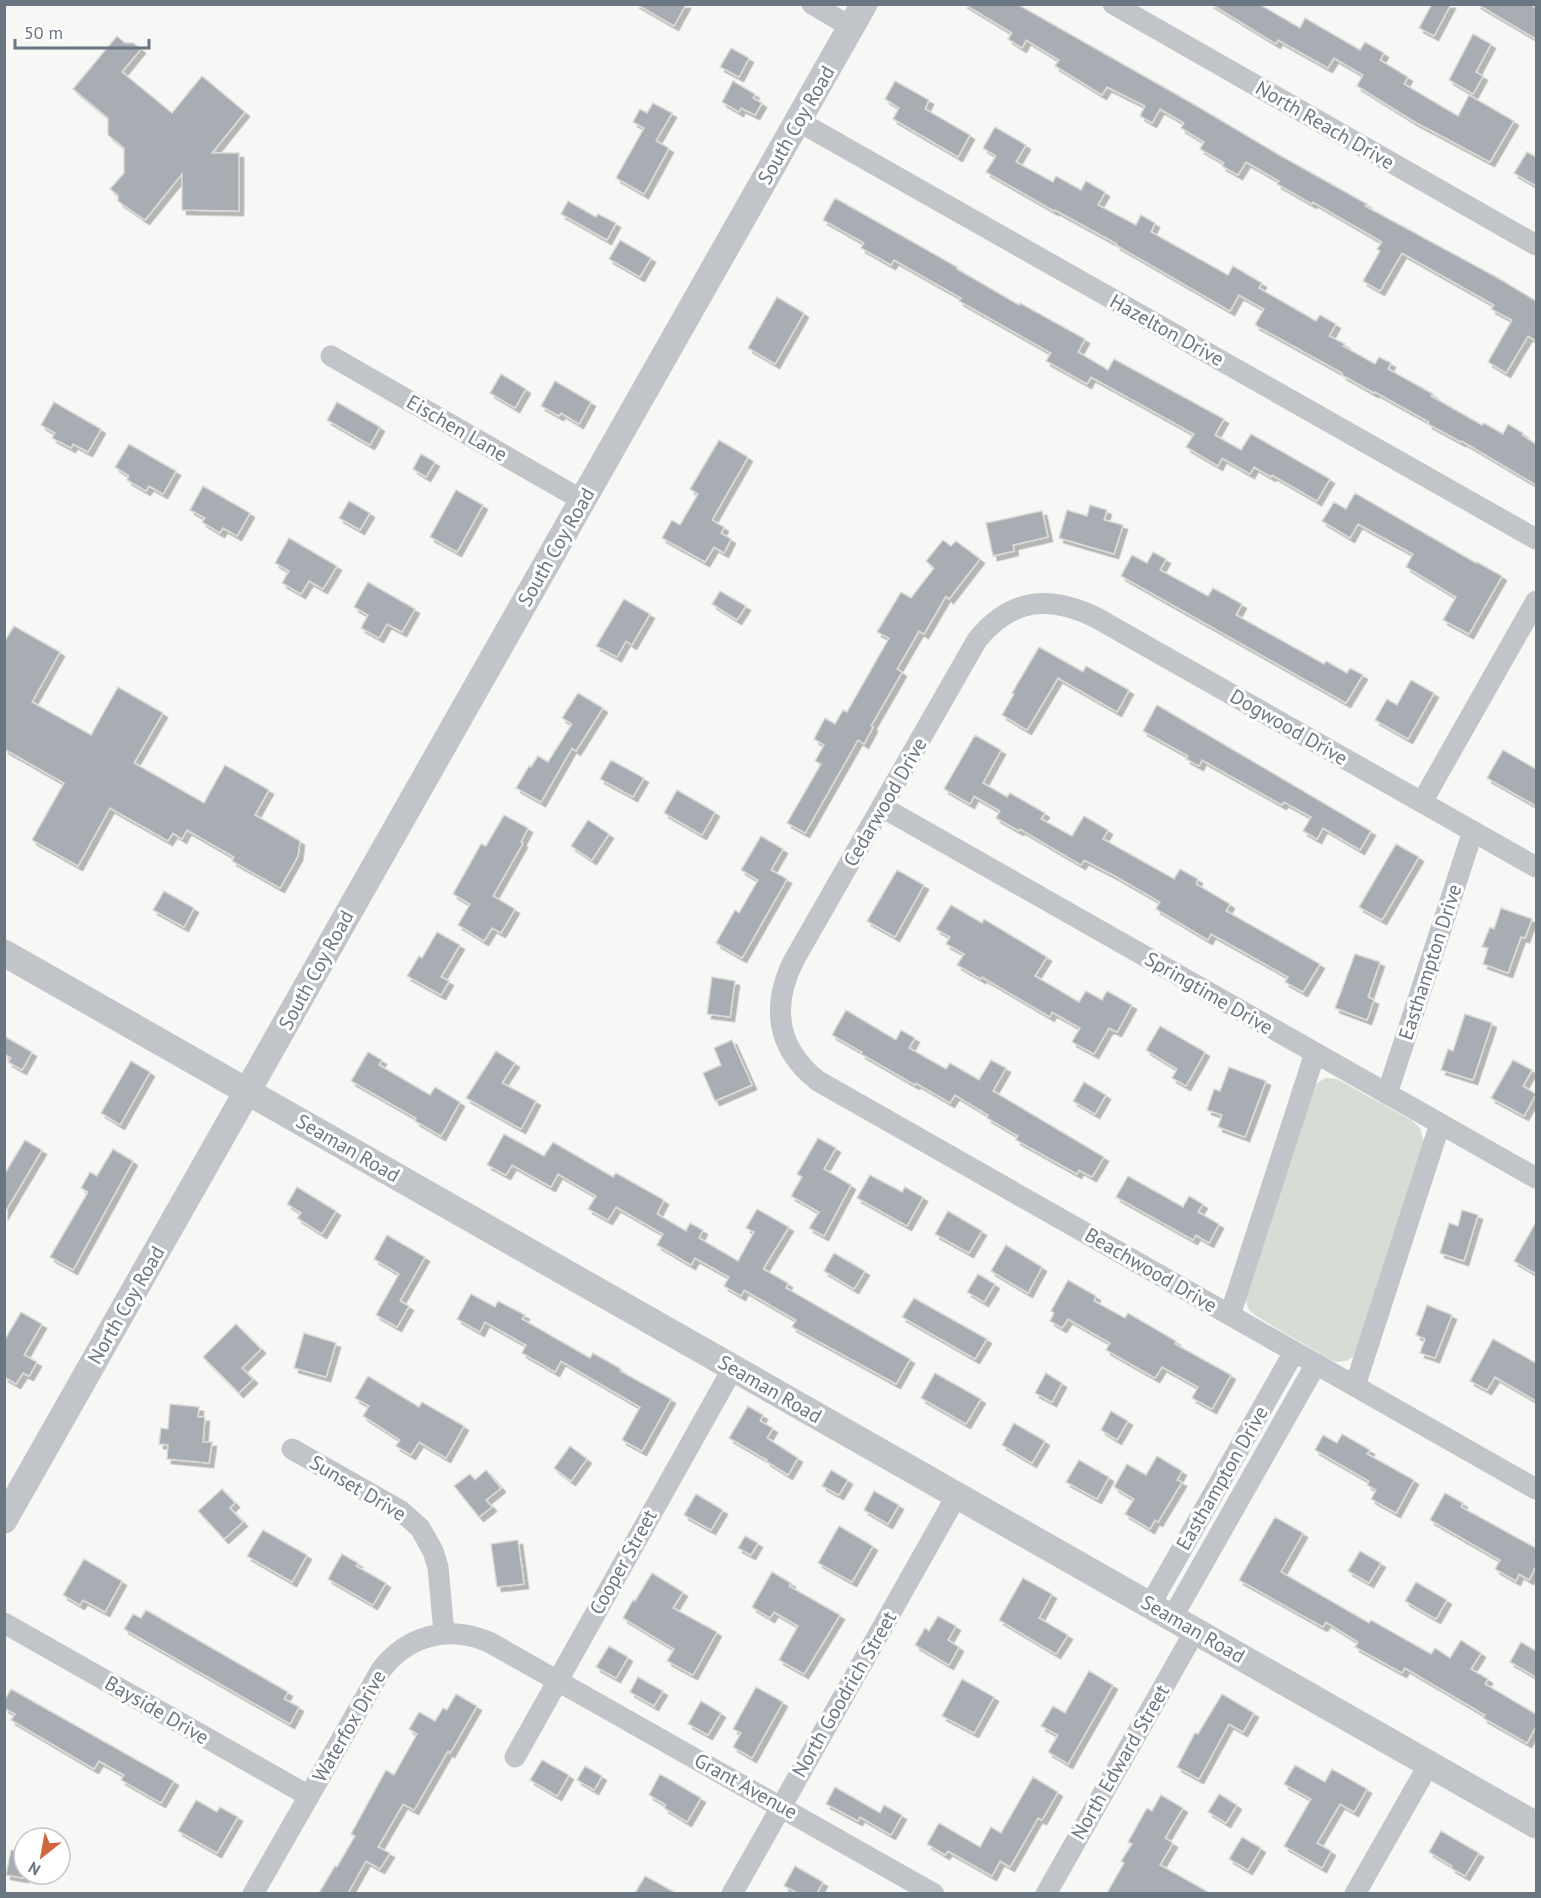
<svg xmlns="http://www.w3.org/2000/svg" width="1541" height="1898" viewBox="0 0 1541 1898" font-family="'PT Sans',sans-serif">
<style>
.green{fill:#d7dcd5}
.building{fill:#a7adb3;stroke:#d9d9d7;stroke-width:1.5;filter:url(#shadow)}
.lines{fill:none;stroke-linecap:round;stroke-linejoin:round}
.minor{stroke:#c1c4c8;stroke-width:21}
.tertiary{stroke:#c1c4c8;stroke-width:27}
.labels{text-anchor:middle;dominant-baseline:central;stroke-width:6;stroke-linejoin:round;paint-order:stroke}
.street-label{font-size:20px;fill:#6a7682;stroke:#fff}
</style>
<defs>
<filter id="shadow"><feDropShadow dx="4.5" dy="4.5" stdDeviation="0" flood-color="#0004"/></filter>
</defs>
<rect width="100%" height="100%" fill="#f7f7f5"/>
<polygon class="green" points="1325,1078 1337,1079 1411,1120 1420,1128 1424,1142 1355,1356 1346,1361 1336,1362 1331,1360 1256,1316 1249,1310 1245,1299 1311,1092 1316,1084"/>
<g class="building">
<polygon points="636,4 686,4 674,26"/>
<polygon points="964,4 1017,4 1195,105 1281,156 1367,204 1365,206 1498,278 1536,301 1536,341 1528,336 1506,373 1488,362 1512,320 1491,309 1494,305 1402,253 1380,291 1363,281 1380,251 1377,249 1382,242 1313,202 1312,204 1277,184 1279,181 1246,162 1238,175 1222,166 1224,163 1200,149 1204,142 1181,128 1184,123 1160,109 1152,123 1140,116 1145,106 1107,87 1102,95 1055,66 1059,60 1026,40 1022,48 1008,39 1012,33"/>
<polygon points="1211,4 1259,4 1300,28 1305,18 1360,50 1365,42 1384,53 1380,60 1408,77 1404,84 1458,116 1469,95 1514,121 1490,162 1413,121 1357,86 1363,75 1334,58 1328,68 1278,40 1276,44"/>
<polygon points="1432,4 1451,4 1434,36 1419,28"/>
<polygon points="1477,4 1530,4 1536,8 1536,39"/>
<polygon points="1473,34 1491,44 1476,72 1483,76 1473,94 1449,80"/>
<polygon points="117,36 125,43 133,43 141,49 122,72 172,113 202,76 245,112 212,153 239,153 239,211 182,210 182,174 145,220 118,201 118,195 110,189 124,173 124,148 108,135 108,118 73,89"/>
<polygon points="731,48 749,58 739,77 720,67"/>
<polygon points="733,81 755,94 753,98 762,103 755,115 741,108 739,112 722,102"/>
<polygon points="895,81 929,100 925,109 970,135 958,157 893,119 899,108 885,99"/>
<polygon points="653,103 672,113 656,141 669,148 644,194 616,178 644,128 633,122 640,109 647,113"/>
<polygon points="995,127 1026,145 1016,162 1053,182 1056,176 1081,190 1086,181 1105,192 1098,205 1136,225 1141,215 1155,223 1151,232 1228,275 1233,266 1262,283 1259,288 1316,321 1320,315 1336,324 1329,336 1345,344 1343,346 1375,364 1379,357 1391,363 1388,369 1433,394 1431,396 1482,425 1484,423 1503,434 1508,424 1523,433 1522,435 1536,444 1536,485 1462,441 1461,442 1428,424 1429,422 1375,392 1374,393 1342,375 1342,373 1255,325 1264,309 1239,295 1230,311 1116,245 1117,244 1055,210 1054,211 986,172 996,156 983,148"/>
<polygon points="1527,152 1536,157 1536,186 1514,173"/>
<polygon points="835,198 957,267 957,269 1019,305 1020,303 1085,339 1078,352 1108,370 1114,359 1224,419 1215,435 1241,450 1251,434 1330,479 1317,501 1272,475 1271,477 1254,467 1250,474 1222,458 1218,466 1186,447 1194,434 1091,377 1087,384 1046,361 1051,353 959,301 961,298 894,260 891,265 861,248 864,243 823,220"/>
<polygon points="568,201 596,217 598,214 616,223 607,240 561,214"/>
<polygon points="620,240 651,258 640,277 609,259"/>
<polygon points="777,297 804,313 775,364 748,348"/>
<polygon points="501,374 526,389 515,408 490,393"/>
<polygon points="555,381 591,402 579,424 561,413 559,416 541,406"/>
<polygon points="54,402 101,429 88,452 73,444 71,448 52,438 55,433 41,425"/>
<polygon points="337,402 380,427 370,445 327,420"/>
<polygon points="719,440 748,457 712,520 724,527 721,533 731,539 724,553 714,547 705,562 662,538 672,520 680,525 698,494 690,489"/>
<polygon points="129,444 176,471 163,494 149,486 146,491 127,480 129,476 115,467"/>
<polygon points="421,454 435,462 426,477 413,469"/>
<polygon points="203,486 250,513 237,536 223,528 220,533 202,522 205,518 190,510"/>
<polygon points="456,490 483,505 457,552 430,537"/>
<polygon points="1355,493 1476,563 1477,562 1502,576 1469,634 1443,620 1456,597 1406,567 1413,554 1358,524 1350,538 1322,521 1334,502 1346,509"/>
<polygon points="349,501 370,513 360,530 339,518"/>
<polygon points="1090,505 1107,510 1104,520 1123,525 1114,554 1059,538 1067,510 1087,516"/>
<polygon points="1042,511 1048,537 1013,545 1014,551 993,556 986,523"/>
<polygon points="289,538 337,566 323,589 309,581 301,594 282,583 289,571 275,563"/>
<polygon points="943,540 951,546 956,541 980,559 949,599 946,596 924,634 919,631 897,669 902,672 871,726 873,727 864,744 858,740 805,833 787,823 821,764 815,761 824,745 814,739 825,718 835,724 843,710 847,712 889,638 877,632 901,592 911,598 934,568 926,561"/>
<polygon points="1153,552 1166,559 1160,570 1208,596 1213,588 1242,604 1236,615 1324,664 1326,661 1347,673 1350,668 1363,675 1346,703 1121,576 1132,555 1147,563"/>
<polygon points="368,582 415,609 402,632 387,624 379,638 361,628 368,615 354,607"/>
<polygon points="720,591 746,606 737,620 712,604"/>
<polygon points="624,599 650,614 632,645 626,641 617,657 596,646"/>
<polygon points="14,626 60,652 32,702 91,735 118,687 163,713 134,763 204,803 225,765 269,790 255,815 300,841 298,856 280,888 232,861 234,857 187,830 182,839 173,833 168,841 110,808 78,866 32,840 64,783 4,749 4,642"/>
<polygon points="1039,647 1083,672 1086,666 1129,690 1117,712 1058,678 1027,730 1002,715 1014,694 1012,693"/>
<polygon points="1411,680 1434,693 1408,739 1375,720 1387,699 1397,705"/>
<polygon points="578,693 603,708 576,751 572,748 541,802 516,788 529,766 531,767 538,756 548,762 572,724 562,718"/>
<polygon points="1157,705 1371,831 1360,850 1323,828 1317,839 1303,831 1311,817 1284,802 1282,805 1202,760 1199,766 1186,759 1188,756 1143,731"/>
<polygon points="975,735 1001,750 983,783 1007,797 1010,793 1045,813 1041,819 1072,836 1084,816 1108,830 1103,839 1174,879 1180,869 1198,879 1196,884 1230,904 1226,911 1320,964 1303,992 1285,982 1288,977 1240,950 1211,934 1208,940 1156,909 1160,902 1115,876 1084,860 1081,865 1020,829 1019,831 996,818 1000,811 974,796 970,804 944,789"/>
<polygon points="1503,750 1536,769 1536,806 1487,778"/>
<polygon points="611,760 644,778 633,797 600,779"/>
<polygon points="677,790 715,812 702,835 664,813"/>
<polygon points="504,815 528,828 521,842 523,843 493,896 515,909 501,933 492,928 484,941 458,925 470,904 453,894 481,844 486,846"/>
<polygon points="588,820 609,834 592,860 571,846"/>
<polygon points="761,836 783,849 771,870 787,879 742,958 716,943 735,910 739,913 758,880 741,870"/>
<polygon points="1396,844 1419,857 1382,920 1359,907"/>
<polygon points="897,870 924,885 895,937 867,921"/>
<polygon points="164,891 194,908 184,927 153,910"/>
<polygon points="951,905 982,923 984,919 1047,957 1035,976 1079,1002 1086,991 1102,1000 1107,991 1132,1005 1117,1032 1109,1028 1094,1054 1072,1042 1080,1028 1052,1012 1050,1017 982,977 981,979 957,965 964,954 946,944 950,937 936,929"/>
<polygon points="1501,908 1532,919 1525,938 1521,937 1508,973 1483,964 1488,948 1482,947 1490,927 1494,929"/>
<polygon points="437,932 460,945 441,977 449,981 441,995 407,976 419,956 422,958"/>
<polygon points="1355,954 1380,962 1368,997 1374,1000 1367,1020 1335,1008"/>
<polygon points="712,977 735,981 730,1017 707,1014"/>
<polygon points="846,1010 896,1040 901,1030 915,1038 909,1048 946,1069 950,1063 979,1080 991,1060 1006,1068 993,1091 1104,1157 1092,1177 1079,1170 1077,1174 1016,1140 1018,1136 987,1118 988,1115 955,1095 950,1103 916,1083 915,1085 861,1054 862,1052 832,1035"/>
<polygon points="1465,1014 1492,1023 1473,1080 1441,1070 1448,1049 1453,1051"/>
<polygon points="1160,1026 1205,1052 1186,1086 1172,1078 1177,1069 1146,1050"/>
<polygon points="4,1036 32,1052 22,1070 8,1062 11,1058 4,1054"/>
<polygon points="732,1040 752,1085 715,1101 703,1073 721,1065 714,1048"/>
<polygon points="496,1051 515,1063 502,1083 536,1101 521,1129 466,1098"/>
<polygon points="368,1052 382,1060 379,1065 430,1095 435,1087 460,1102 441,1136 415,1121 416,1118 351,1081"/>
<polygon points="1513,1060 1532,1070 1523,1086 1536,1094 1524,1116 1491,1098"/>
<polygon points="131,1061 150,1072 120,1125 101,1113"/>
<polygon points="1229,1067 1266,1081 1245,1137 1218,1127 1222,1115 1207,1110 1214,1089 1220,1091"/>
<polygon points="1084,1082 1106,1095 1095,1114 1073,1101"/>
<polygon points="504,1134 544,1156 553,1142 613,1177 616,1173 664,1200 657,1214 686,1231 690,1223 703,1230 699,1238 738,1261 754,1232 746,1228 757,1209 789,1227 763,1269 788,1283 786,1288 910,1359 896,1384 792,1327 796,1320 744,1290 741,1296 724,1286 729,1277 695,1258 691,1265 657,1245 663,1234 616,1207 608,1220 588,1209 596,1196 558,1174 551,1187 512,1165 506,1175 487,1165"/>
<polygon points="818,1138 836,1148 824,1169 851,1185 824,1236 809,1228 819,1212 791,1196 802,1177 797,1174"/>
<polygon points="25,1140 42,1150 4,1214 4,1175"/>
<polygon points="113,1149 133,1161 73,1270 50,1257 88,1192 81,1188 90,1172 97,1176"/>
<polygon points="870,1175 902,1192 905,1187 923,1197 907,1226 857,1198"/>
<polygon points="1128,1176 1183,1207 1189,1196 1203,1204 1198,1212 1219,1224 1209,1243 1196,1235 1193,1240 1116,1197"/>
<polygon points="297,1187 336,1211 322,1234 297,1218 301,1213 287,1204"/>
<polygon points="1462,1210 1478,1215 1464,1261 1440,1253 1449,1223 1458,1226"/>
<polygon points="948,1211 982,1231 969,1253 935,1234"/>
<polygon points="1536,1222 1536,1274 1514,1261"/>
<polygon points="387,1235 425,1257 400,1301 409,1306 397,1327 376,1315 399,1274 374,1259"/>
<polygon points="1006,1245 1042,1267 1028,1293 991,1271"/>
<polygon points="834,1253 865,1271 854,1289 824,1271"/>
<polygon points="978,1274 995,1284 984,1302 967,1292"/>
<polygon points="1068,1280 1096,1296 1094,1301 1125,1318 1128,1313 1176,1341 1175,1344 1231,1375 1212,1409 1192,1398 1198,1387 1162,1367 1155,1378 1106,1350 1110,1343 1068,1319 1062,1328 1050,1321 1054,1313 1051,1311"/>
<polygon points="471,1294 495,1307 498,1301 525,1315 522,1319 590,1358 593,1353 621,1369 620,1371 671,1399 642,1451 622,1440 640,1407 561,1361 555,1372 522,1353 526,1345 485,1322 480,1332 457,1319"/>
<polygon points="914,1298 987,1339 975,1359 902,1317"/>
<polygon points="1427,1305 1452,1315 1435,1358 1420,1353 1425,1339 1416,1335"/>
<polygon points="21,1312 42,1324 24,1355 37,1362 29,1376 23,1373 16,1384 4,1377 4,1341"/>
<polygon points="236,1324 261,1349 242,1368 253,1379 239,1393 203,1357"/>
<polygon points="304,1333 336,1343 326,1377 294,1368"/>
<polygon points="1493,1339 1536,1363 1536,1401 1495,1377 1487,1390 1470,1381"/>
<polygon points="935,1373 981,1399 966,1424 921,1398"/>
<polygon points="1046,1373 1062,1383 1052,1402 1035,1393"/>
<polygon points="368,1376 419,1407 422,1402 464,1426 446,1458 419,1442 411,1455 396,1446 400,1440 363,1416 369,1406 355,1398"/>
<polygon points="170,1404 199,1407 198,1417 205,1417 203,1442 212,1442 209,1463 167,1459 168,1445 159,1444 161,1428 168,1429"/>
<polygon points="748,1406 763,1415 760,1421 773,1428 767,1438 798,1458 788,1475 766,1461 767,1460 729,1438"/>
<polygon points="1111,1411 1128,1421 1117,1440 1101,1430"/>
<polygon points="1014,1423 1045,1441 1032,1463 1002,1445"/>
<polygon points="1342,1434 1370,1450 1367,1454 1414,1480 1396,1513 1371,1499 1376,1490 1367,1485 1369,1481 1315,1450 1323,1435 1337,1443"/>
<polygon points="570,1446 587,1459 571,1481 554,1468"/>
<polygon points="1157,1456 1182,1471 1177,1480 1182,1482 1158,1522 1155,1520 1150,1529 1125,1514 1134,1499 1114,1487 1127,1464 1146,1475"/>
<polygon points="1079,1460 1109,1477 1097,1499 1066,1482"/>
<polygon points="486,1470 501,1488 486,1500 492,1507 479,1517 454,1486 470,1474 475,1480"/>
<polygon points="831,1470 848,1480 839,1495 822,1486"/>
<polygon points="222,1489 235,1503 230,1508 243,1522 224,1539 198,1511"/>
<polygon points="874,1491 899,1505 888,1524 864,1510"/>
<polygon points="1445,1493 1463,1503 1461,1507 1536,1548 1536,1566 1529,1580 1519,1574 1516,1581 1495,1569 1500,1560 1430,1520"/>
<polygon points="696,1494 723,1510 711,1530 684,1515"/>
<polygon points="1275,1517 1303,1533 1281,1572 1369,1623 1371,1620 1431,1654 1435,1648 1450,1658 1461,1640 1481,1653 1471,1669 1488,1679 1485,1684 1536,1714 1536,1726 1527,1743 1483,1718 1485,1715 1405,1668 1402,1673 1355,1647 1358,1642 1326,1622 1323,1627 1239,1580"/>
<polygon points="839,1526 873,1546 852,1582 818,1563"/>
<polygon points="263,1530 307,1555 292,1582 247,1556"/>
<polygon points="745,1536 758,1543 751,1555 738,1548"/>
<polygon points="518,1540 524,1584 497,1587 491,1544"/>
<polygon points="1360,1551 1381,1563 1369,1583 1348,1571"/>
<polygon points="342,1554 358,1563 356,1566 386,1583 373,1605 328,1579"/>
<polygon points="84,1559 122,1581 105,1612 83,1600 80,1605 63,1595"/>
<polygon points="772,1572 791,1583 789,1586 840,1615 804,1674 779,1660 798,1626 774,1612 770,1618 752,1607"/>
<polygon points="652,1573 683,1592 673,1608 717,1632 693,1675 667,1661 674,1649 623,1618 633,1600 635,1601"/>
<polygon points="1023,1578 1052,1594 1039,1618 1068,1635 1056,1654 999,1620"/>
<polygon points="1416,1582 1447,1600 1436,1619 1405,1601"/>
<polygon points="146,1610 288,1692 284,1699 299,1707 290,1724 124,1629 133,1614 141,1618"/>
<polygon points="938,1616 956,1626 948,1640 959,1647 949,1665 915,1645 925,1628 929,1631"/>
<polygon points="1521,1642 1536,1651 1536,1677 1510,1662"/>
<polygon points="609,1646 628,1657 616,1678 596,1667"/>
<polygon points="1089,1671 1113,1685 1068,1764 1048,1752 1058,1735 1041,1726 1053,1706 1065,1713"/>
<polygon points="638,1677 663,1691 654,1706 630,1692"/>
<polygon points="962,1679 994,1697 974,1733 942,1716"/>
<polygon points="756,1687 783,1702 752,1758 733,1747 741,1733 733,1729"/>
<polygon points="11,1689 174,1781 161,1803 121,1780 124,1775 99,1761 94,1769 11,1720 15,1714 4,1708 4,1701"/>
<polygon points="456,1694 477,1706 450,1753 448,1751 414,1810 403,1804 378,1847 390,1853 380,1869 366,1861 348,1893 319,1893 335,1866 337,1867 355,1836 351,1834 386,1770 394,1775 417,1734 409,1729 419,1712 435,1721 443,1708 447,1710"/>
<polygon points="1222,1694 1254,1713 1243,1732 1229,1724 1199,1779 1177,1767 1195,1733 1198,1734"/>
<polygon points="701,1701 721,1713 708,1735 688,1724"/>
<polygon points="542,1760 569,1775 557,1796 530,1780"/>
<polygon points="1295,1765 1325,1782 1332,1769 1367,1789 1354,1812 1340,1804 1317,1843 1331,1851 1322,1868 1284,1846 1311,1799 1284,1784"/>
<polygon points="585,1766 602,1776 594,1790 577,1780"/>
<polygon points="660,1774 701,1798 687,1822 664,1808 666,1805 649,1795"/>
<polygon points="1033,1777 1058,1792 1042,1820 1038,1818 1010,1867 1000,1861 992,1876 948,1851 945,1855 927,1844 939,1823 980,1847 991,1827 1001,1833"/>
<polygon points="835,1787 880,1813 884,1805 902,1815 891,1835 860,1817 858,1821 826,1804"/>
<polygon points="1219,1794 1237,1805 1226,1823 1208,1812"/>
<polygon points="1161,1795 1183,1808 1165,1838 1173,1843 1160,1865 1210,1893 1107,1893 1124,1863 1121,1861 1132,1844 1128,1842 1147,1808 1152,1811"/>
<polygon points="196,1800 217,1812 220,1807 238,1817 217,1853 178,1831"/>
<polygon points="1441,1831 1479,1853 1465,1876 1451,1868 1452,1866 1429,1852"/>
<polygon points="1242,1837 1261,1848 1248,1870 1229,1859"/>
<polygon points="11,1850 24,1852 24,1878 6,1875"/>
<polygon points="795,1866 823,1882 817,1893 798,1893 784,1886"/>
<polygon points="645,1876 676,1893 635,1893"/>
</g>
<g class="lines">
<g class="minor">
<polyline points="812,4 851,27"/>
<polyline points="1113,4 1536,245"/>
<polyline points="798,121 1536,539"/>
<polyline points="331,356 582,500"/>
<polyline points="1422,802 1536,601"/>
<polyline points="882,807 1536,1178"/>
<path d="M1536,867L1095,617C1049,595 1011,598 977,640L794,960C771,1006 776,1048 818,1081L1536,1489"/>
<polyline points="1387,1094 1473,831"/>
<polyline points="1230,1315 1315,1053"/>
<polyline points="1355,1386 1440,1124"/>
<polyline points="292,1449 401,1511 420,1528 433,1551 438,1567 444,1633"/>
<polyline points="1150,1605 1294,1352"/>
<polyline points="1172,1618 1316,1364"/>
<polyline points="4,1623 309,1796"/>
<polyline points="515,1757 733,1368"/>
<path d="M253,1894L381,1670C408,1635 448,1625 489,1642L934,1894"/>
<polyline points="732,1894 957,1495"/>
<polyline points="1046,1894 1195,1631"/>
<polyline points="1355,1894 1429,1764"/>
</g>
<g class="tertiary">
<polyline points="4,953 1536,1825"/>
<polyline points="4,1520 864,4"/>
</g>
</g>
<g class="labels">
<g class="street-label">
<text transform="translate(796 125) rotate(-60)">South Coy Road</text>
<text transform="translate(1325 125) rotate(30)">North Reach Drive</text>
<text transform="translate(1167 330) rotate(29)">Hazelton Drive</text>
<text transform="translate(457 428) rotate(30)">Eischen Lane</text>
<text transform="translate(556 547) rotate(-60)">South Coy Road</text>
<text transform="translate(1289 727) rotate(30)">Dogwood Drive</text>
<text transform="translate(885 802) rotate(-60)">Cedarwood Drive</text>
<text transform="translate(1430 962) rotate(-72)">Easthampton Drive</text>
<text transform="translate(316 970) rotate(-61)">South Coy Road</text>
<text transform="translate(1209 993) rotate(30)">Springtime Drive</text>
<text transform="translate(348 1148) rotate(30)">Seaman Road</text>
<text transform="translate(1151 1270) rotate(30)">Beachwood Drive</text>
<text transform="translate(126 1305) rotate(-60)">North Coy Road</text>
<text transform="translate(770 1389) rotate(30)">Seaman Road</text>
<text transform="translate(1222 1478) rotate(-60)">Easthampton Drive</text>
<text transform="translate(358 1488) rotate(31)">Sunset Drive</text>
<text transform="translate(623 1562) rotate(-61)">Cooper Street</text>
<text transform="translate(1193 1629) rotate(30)">Seaman Road</text>
<text transform="translate(844 1694) rotate(-60)">North Goodrich Street</text>
<text transform="translate(157 1710) rotate(30)">Bayside Drive</text>
<text transform="translate(349 1726) rotate(-60)">Waterfox Drive</text>
<text transform="translate(1120 1762) rotate(-60)">North Edward Street</text>
<text transform="translate(746 1786) rotate(29)">Grant Avenue</text>
</g>
</g>
<rect width="1541" height="1898" fill="none" stroke="#6a7682" stroke-width="12"/>
<g transform="translate(42 1856) rotate(211)"><circle r="28" fill="#ffffff" stroke="#c3c8cd" stroke-width="1.5"/>
<path d="M0-4.5L10 22L0 15L-10 22Z" fill="#ce663e"/>
<text y="-9" font-size="16" font-weight="bold" text-anchor="middle" fill="#6a7682">N</text>
</g>
<path d="M15 39v9h134v-9" fill="none" stroke="#6a7682" stroke-width="3"/>
<text x="24" y="39" font-size="18" fill="#6a7682" stroke="#ffffff" stroke-width="4.5" paint-order="stroke">50 m</text>
</svg>
